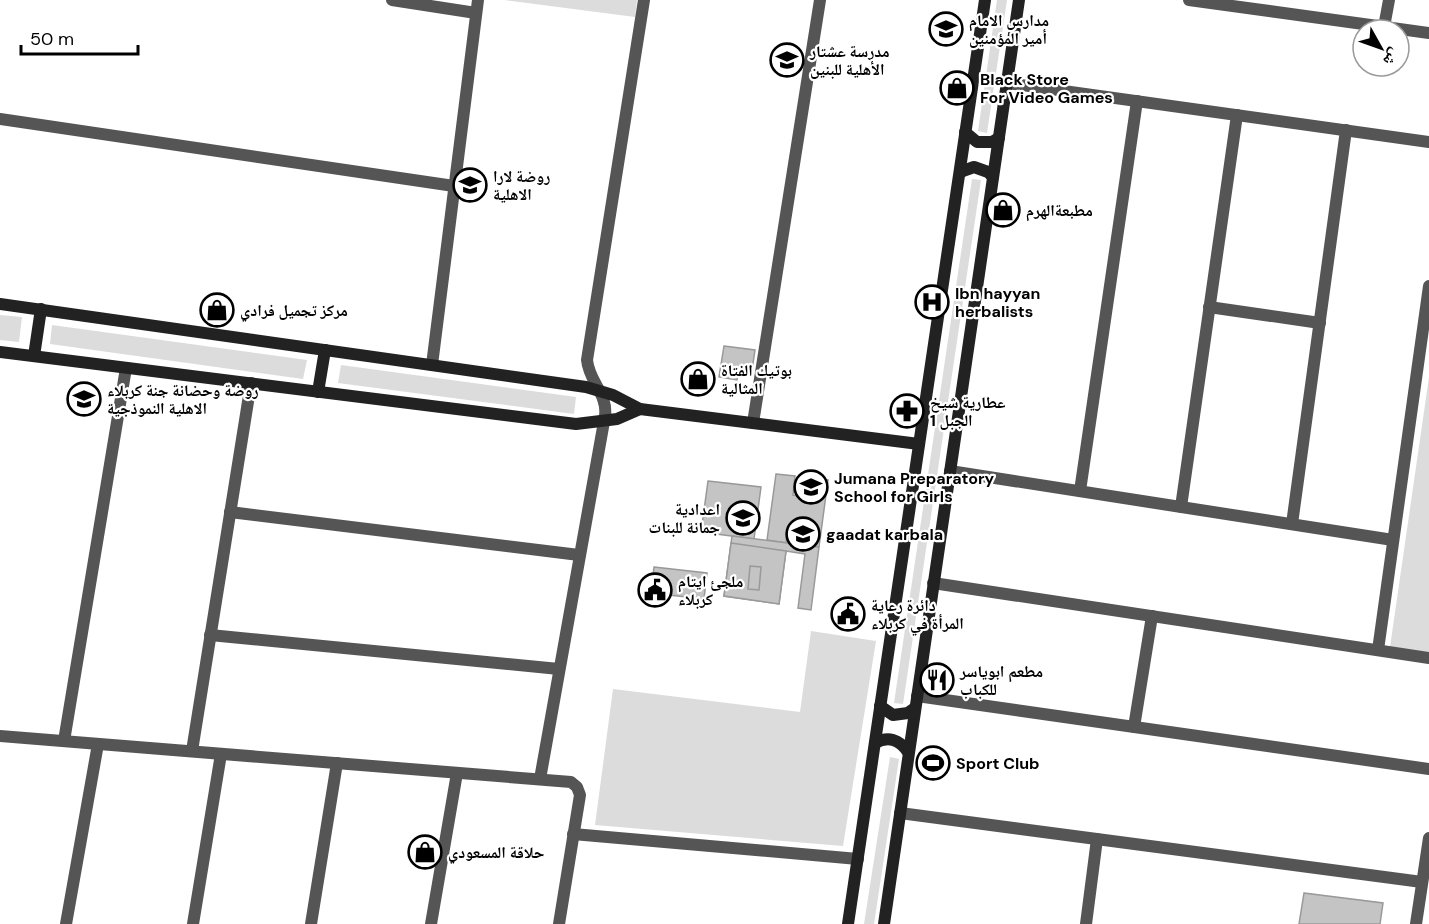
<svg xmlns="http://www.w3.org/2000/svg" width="1429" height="924" viewBox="0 0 1429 924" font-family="'DM Sans','Noto Naskh Arabic',sans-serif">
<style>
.green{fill:#dcdcdc}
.building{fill:#c4c4c4;stroke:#999;stroke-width:1.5}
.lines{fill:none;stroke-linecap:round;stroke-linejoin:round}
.street{stroke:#555;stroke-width:12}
.secondary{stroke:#222;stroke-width:12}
.labels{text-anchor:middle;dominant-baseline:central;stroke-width:4.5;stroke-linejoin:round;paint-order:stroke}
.poi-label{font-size:16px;font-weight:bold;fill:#000;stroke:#fff;text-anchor:start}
</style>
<rect width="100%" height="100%" fill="#fff"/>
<g class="green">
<polygon points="504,0 637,0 635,17"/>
<polygon points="997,0 1007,0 987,133 978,131"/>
<polygon points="972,179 981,180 903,704 894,703"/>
<polygon points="0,315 22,317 19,342 0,340"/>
<polygon points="52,325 307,360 303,379 50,344"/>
<polygon points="341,365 576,397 574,414 338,383"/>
<polygon points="1429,377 1429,653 1390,647"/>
<polygon points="811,631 876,641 843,846 595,825 613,689 800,712"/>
<polygon points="890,757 899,759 874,924 864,924"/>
</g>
<g class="building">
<polygon points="724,346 755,350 752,370 739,368 737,380 719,377"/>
<polygon points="776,474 795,476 793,495 807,497 809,478 828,480 819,547 798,544 800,527 788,526 786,543 767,540"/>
<polygon points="708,481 761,487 754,539 701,532"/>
<polygon points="732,536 819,547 811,610 798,608 805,554 786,551 779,604 724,596"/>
<polygon points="731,543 786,551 779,604 724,596"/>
<polygon points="750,566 761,567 759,590 748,589"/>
<polygon points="654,567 707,573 704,599 651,593"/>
<polygon points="1304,893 1383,903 1380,924 1299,924"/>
</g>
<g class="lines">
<g class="street">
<polyline points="392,0 476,13"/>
<polyline points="1189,0 1429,33"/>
<polyline points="1384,27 1389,0"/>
<polyline points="1007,83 1429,142"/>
<polyline points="0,119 454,186"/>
<polyline points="1209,307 1320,323"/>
<polyline points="432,365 478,0"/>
<polyline points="753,423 820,0"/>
<polyline points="950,471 1393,540"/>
<polyline points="1080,491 1137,101"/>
<polyline points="1181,507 1237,115"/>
<polyline points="230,512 579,555"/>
<polyline points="1292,524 1346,130"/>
<polyline points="933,583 1429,658"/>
<polyline points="210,635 559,669"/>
<polyline points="1378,650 1429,286"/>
<polyline points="917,696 1429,769"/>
<polyline points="1134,727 1152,616"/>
<polyline points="0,736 571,782 577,787 580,795 559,924"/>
<polyline points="64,741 126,368"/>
<polyline points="192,751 251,383"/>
<path d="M540,779L605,416C608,394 589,382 587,360L644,0"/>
<polyline points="900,813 1422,882"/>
<polyline points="573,834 858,859"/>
<polyline points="66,924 98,744"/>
<polyline points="193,924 221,754"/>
<polyline points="311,924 337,763"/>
<polyline points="431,924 457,773"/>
<polyline points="1086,924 1097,839"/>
<polyline points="1416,924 1429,838"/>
</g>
<g class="secondary">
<polyline points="965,132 977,142 992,142 999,138"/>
<polyline points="960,172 974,167 988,172 993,177"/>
<polyline points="0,304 586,387 613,395 640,409 919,444"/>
<polyline points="0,352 576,424 617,419 640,409"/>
<polyline points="34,356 41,309"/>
<polyline points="318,392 325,350"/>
<polyline points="880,706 893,715 908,713 915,708"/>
<path d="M875,743C888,736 899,739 908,752"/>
<polyline points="848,924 985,0"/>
<polyline points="884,924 1019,0"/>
</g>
</g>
<defs>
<symbol id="school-ring" viewBox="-11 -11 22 22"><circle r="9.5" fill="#fff" stroke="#000" stroke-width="1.5"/><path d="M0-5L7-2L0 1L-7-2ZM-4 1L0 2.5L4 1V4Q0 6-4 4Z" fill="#000"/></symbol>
<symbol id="shop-ring" viewBox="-11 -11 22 22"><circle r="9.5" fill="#fff" stroke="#000" stroke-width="1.5"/><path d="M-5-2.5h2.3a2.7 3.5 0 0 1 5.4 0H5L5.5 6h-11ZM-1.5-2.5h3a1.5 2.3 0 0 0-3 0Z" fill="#000"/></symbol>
<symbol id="hospital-ring" viewBox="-11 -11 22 22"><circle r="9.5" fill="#fff" stroke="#000" stroke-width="1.5"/><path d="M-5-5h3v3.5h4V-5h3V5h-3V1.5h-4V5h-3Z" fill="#000"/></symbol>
<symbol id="pharmacy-ring" viewBox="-11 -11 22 22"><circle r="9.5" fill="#fff" stroke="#000" stroke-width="1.5"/><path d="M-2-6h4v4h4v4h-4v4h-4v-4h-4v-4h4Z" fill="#000"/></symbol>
<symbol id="civic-ring" viewBox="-11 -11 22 22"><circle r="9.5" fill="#fff" stroke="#000" stroke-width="1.5"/><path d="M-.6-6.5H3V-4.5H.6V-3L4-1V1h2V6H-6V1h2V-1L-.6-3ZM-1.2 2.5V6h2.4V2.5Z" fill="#000"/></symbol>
<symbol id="restaurant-ring" viewBox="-11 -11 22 22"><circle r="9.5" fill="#fff" stroke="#000" stroke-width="1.5"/><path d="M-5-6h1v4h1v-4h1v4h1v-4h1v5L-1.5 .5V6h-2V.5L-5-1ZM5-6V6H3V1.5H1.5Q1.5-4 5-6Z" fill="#000"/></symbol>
<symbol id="stadium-ring" viewBox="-11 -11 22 22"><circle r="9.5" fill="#fff" stroke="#000" stroke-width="1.5"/><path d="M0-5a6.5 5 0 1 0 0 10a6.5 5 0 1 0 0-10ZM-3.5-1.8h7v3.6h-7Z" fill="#000"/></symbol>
</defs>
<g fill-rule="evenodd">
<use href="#school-ring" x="927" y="10" width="38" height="38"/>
<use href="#school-ring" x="768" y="41" width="38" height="38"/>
<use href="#shop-ring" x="938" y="69" width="38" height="38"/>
<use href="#school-ring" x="451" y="166" width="38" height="38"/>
<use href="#shop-ring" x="984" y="191" width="38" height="38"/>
<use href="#hospital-ring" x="913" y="283" width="38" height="38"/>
<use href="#shop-ring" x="198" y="291" width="38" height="38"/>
<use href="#shop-ring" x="679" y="360" width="38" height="38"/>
<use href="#school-ring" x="65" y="380" width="38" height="38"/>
<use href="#pharmacy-ring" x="888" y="392" width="38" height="38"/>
<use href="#school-ring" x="792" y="468" width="38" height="38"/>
<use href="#school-ring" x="724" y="499" width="38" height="38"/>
<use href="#school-ring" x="784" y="515" width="38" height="38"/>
<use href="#civic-ring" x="636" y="571" width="38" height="38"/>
<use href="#civic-ring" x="829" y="595" width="38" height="38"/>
<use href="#restaurant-ring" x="918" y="661" width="38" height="38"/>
<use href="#stadium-ring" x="914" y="744" width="38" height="38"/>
<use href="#shop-ring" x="406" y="833" width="38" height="38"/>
</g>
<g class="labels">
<g class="poi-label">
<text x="969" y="20">مدارس الامام<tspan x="969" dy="18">أمير المؤمنين</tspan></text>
<text x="810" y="51">مدرسة عشتار<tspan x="810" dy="18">الأهلية للبنين</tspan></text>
<text x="980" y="79">Black Store<tspan x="980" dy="18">For Video Games</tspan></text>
<text x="493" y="176">روضة لارا<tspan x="493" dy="18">الاهلية</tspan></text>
<text x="1026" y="210">مطبعةالهرم</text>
<text x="955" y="293">Ibn hayyan<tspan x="955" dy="18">herbalists</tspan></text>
<text x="240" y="310">مركز تجميل فرادي</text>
<text x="721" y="370">بوتيك الفتاة<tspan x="721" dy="18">المثالية</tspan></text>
<text x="107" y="390">روضة وحضانة جنة كربلاء<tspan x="107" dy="18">الاهلية النموذجية</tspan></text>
<text x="930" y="402">عطارية شيخ<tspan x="930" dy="18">الجبل 1</tspan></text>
<text x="834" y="478">Jumana Preparatory<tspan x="834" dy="18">School for Girls</tspan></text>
<text x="720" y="509" text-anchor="end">اعدادية<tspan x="720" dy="18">جمانة للبنات</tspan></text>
<text x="826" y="534">gaadat karbala</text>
<text x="678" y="581">ملجئ ايتام<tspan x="678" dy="18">كربلاء</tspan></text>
<text x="871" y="605">دائرة رعاية<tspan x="871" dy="18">المرأة في كربلاء</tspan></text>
<text x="960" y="671">مطعم ابوياسر<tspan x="960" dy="18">للكباب</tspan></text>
<text x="956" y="763">Sport Club</text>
<text x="448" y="852">حلاقة المسعودي</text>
</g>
</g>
<g transform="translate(1381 48) rotate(130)"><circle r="28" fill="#ffffff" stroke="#999999" stroke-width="1.5"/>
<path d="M0-4.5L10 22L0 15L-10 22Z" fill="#000000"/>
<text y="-9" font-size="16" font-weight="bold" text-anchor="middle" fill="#000000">ش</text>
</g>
<path d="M21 45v9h117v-9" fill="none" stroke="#000000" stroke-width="3"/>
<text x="30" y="45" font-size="18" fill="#000000" stroke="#ffffff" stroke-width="4.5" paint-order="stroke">50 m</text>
</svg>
